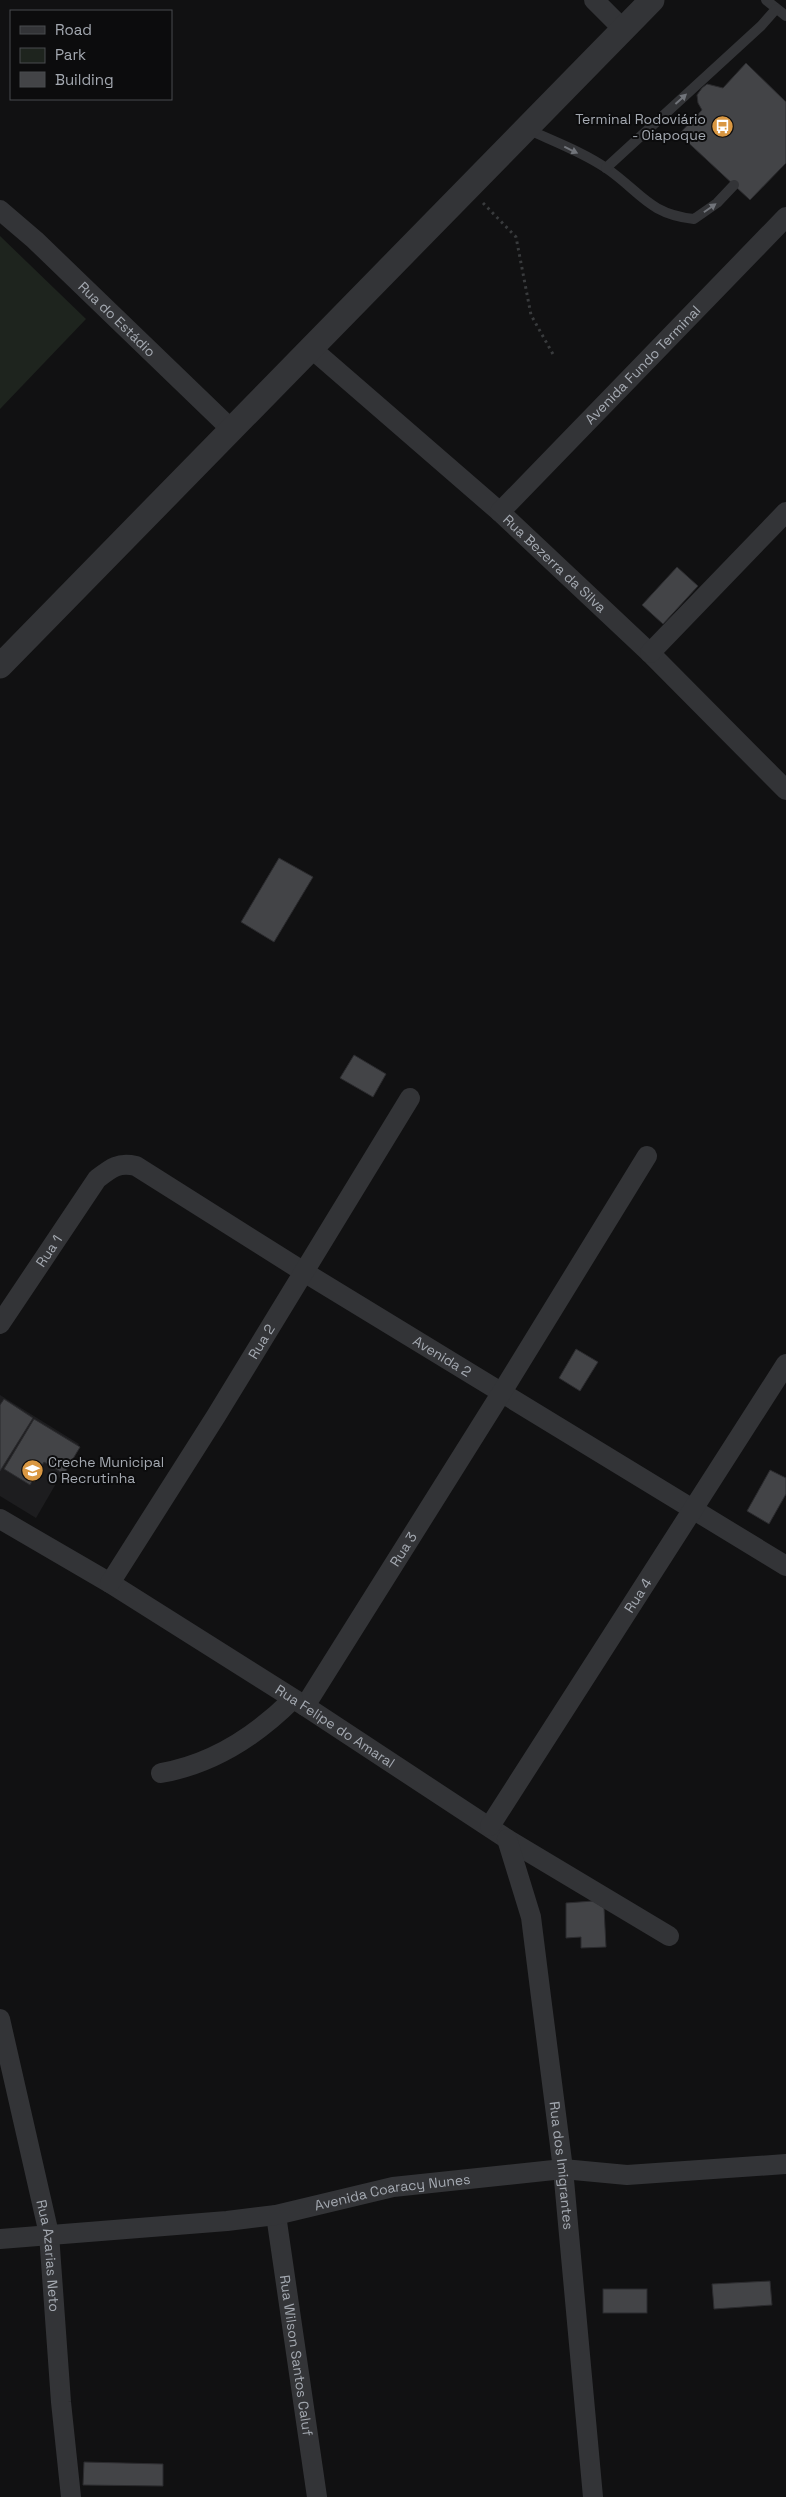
<svg xmlns="http://www.w3.org/2000/svg" width="786" height="2497" viewBox="0 0 786 2497" font-family="'Space Grotesk',sans-serif">
<style>
.built{fill:#1d1d1f}
.green{fill:#1e241e}
.building{fill:#434447;stroke:#2b2b2e}
.lines{fill:none;stroke-linecap:round;stroke-linejoin:round}
.path{stroke:#393b3d;stroke-width:3;stroke-dasharray:2.5 4;stroke-linecap:butt}
.service{stroke:#333437;stroke-width:10}
.minor{stroke:#333437;stroke-width:20}
.tertiary{stroke:#333437;stroke-width:25}
.oneway{fill:#71747a}
.labels{text-anchor:middle;dominant-baseline:central;stroke-width:4;stroke-linejoin:round;paint-order:stroke}
.poi-label{font-size:14px;fill:#a4a9b1;stroke:#0c0c0d;text-anchor:end}
.street-label{font-size:14px;fill:#a4a9b1;stroke:#0c0c0d}
</style>
<rect width="100%" height="100%" fill="#111112"/>
<polygon class="built" points="0,1395 79,1444 36,1518 0,1496"/>
<polygon class="green" points="0,236 86,319 0,409"/>
<g class="building">
<polygon points="746,63 786,102 786,163 750,200 679,134 702,110 698,103 697,95 702,88 707,84 723,88"/>
<polygon points="677,567 698,586 663,624 642,605"/>
<polygon points="279,858 313,877 274,942 241,922"/>
<polygon points="354,1055 386,1074 373,1097 340,1078"/>
<polygon points="576,1349 598,1362 580,1391 559,1378"/>
<polygon points="4,1399 33,1418 0,1471 0,1405"/>
<polygon points="34,1419 80,1447 64,1474 44,1462 30,1485 4,1469"/>
<polygon points="770,1470 786,1478 786,1494 769,1524 747,1511"/>
<polygon points="593,1901 604,1908 606,1947 581,1948 581,1937 566,1938 566,1903"/>
<polygon points="770,2281 772,2305 714,2309 712,2284"/>
<rect x="603" y="2289" width="44" height="24"/>
<polygon points="84,2462 163,2464 163,2486 83,2485"/>
</g>
<g class="lines">
<polyline class="path" points="483,203 516,237 531,315 554,356"/>
<g class="service">
<polyline points="766,0 786,16"/>
<path d="M527,129C553,141 583,152 606,168C641,192 648,214 694,219L717,203L734,185"/>
<polyline points="606,168 761,26 776,9"/>
</g>
<g class="minor">
<polyline points="594,0 624,30"/>
<path id="s1" d="M0,210L35,240L232,430"/>
<path id="s2" d="M312,349L500,512L650,653L786,790"/>
<path id="s3" d="M500,512L786,217"/>
<polyline points="650,653 786,512"/>
<path id="s4" d="M0,1324L97,1179C111,1168 118,1162 136,1166L304,1272L786,1566"/>
<path id="s5" d="M0,1519L110,1583L305,1706L507,1839L669,1936"/>
<path id="s6" d="M110,1583L216,1416L410,1098"/>
<path id="s7" d="M305,1706L502,1392L647,1156"/>
<path d="M161,1773C213,1764 256,1736 293,1699"/>
<path id="s8" d="M490,1826L786,1364"/>
<path id="s9" d="M507,1839L531,1917L540,1989L563,2169L593,2497"/>
<path id="s10" d="M0,2019L49,2234L61,2402L71,2497"/>
<path id="s11" d="M276,2215L317,2497"/>
<path id="s12" d="M0,2239L227,2221L276,2215L393,2187L563,2169L627,2175L786,2164"/>
</g>
<polyline class="tertiary" points="0,666 652,0"/>
</g>
<defs><path id="oneway-solid" d="M-6-.8H1V-3.2L6.5 0L1 3.2V.8H-6Z" transform="scale(1.25)"/></defs>
<g class="oneway">
<use href="#oneway-solid" transform="translate(681 99) rotate(-42)"/>
<use href="#oneway-solid" transform="translate(571 150) rotate(26)"/>
<use href="#oneway-solid" transform="translate(710 208) rotate(-35)"/>
</g>
<defs>
<symbol id="bus-disc" viewBox="-11 -11 22 22"><circle r="9.5" fill="#d99742" stroke="#0c0c0d"/><path d="M-5-6H5V4H4V6H2V4H-2V6H-4V4H-5ZM-3.5-4V0h7V-4ZM-3.5 1.2v1.5H-2V1.2ZM2 1.2v1.5H3.5V1.2Z" fill="#fff"/></symbol>
<symbol id="school-disc" viewBox="-11 -11 22 22"><circle r="9.5" fill="#d99742" stroke="#0c0c0d"/><path d="M0-5L7-2L0 1L-7-2ZM-4 1L0 2.5L4 1V4Q0 6-4 4Z" fill="#fff"/></symbol>
</defs>
<g fill-rule="evenodd">
<use href="#bus-disc" x="710" y="114" width="25" height="25"/>
<use href="#school-disc" x="20" y="1458" width="25" height="25"/>
</g>
<g class="labels">
<g class="poi-label">
<text x="706" y="119">Terminal Rodoviário<tspan x="706" dy="16">- Oiapoque</tspan></text>
<text x="48" y="1462" text-anchor="start">Creche Municipal<tspan x="48" dy="16">O Recrutinha</tspan></text>
</g>
<g class="street-label">
<text stroke="none"><textPath href="#s1" startOffset="160">Rua do Estádio</textPath></text>
<text stroke="none"><textPath href="#s3" startOffset="205">Avenida Fundo Terminal</textPath></text>
<text stroke="none"><textPath href="#s2" startOffset="324">Rua Bezerra da Silva</textPath></text>
<text stroke="none"><textPath href="#s4" startOffset="88">Rua 1</textPath></text>
<text stroke="none"><textPath href="#s6" startOffset="285">Rua 2</textPath></text>
<text stroke="none"><textPath href="#s4" startOffset="578">Avenida 2</textPath></text>
<text stroke="none"><textPath href="#s7" startOffset="185">Rua 3</textPath></text>
<text stroke="none"><textPath href="#s8" startOffset="274">Rua 4</textPath></text>
<text stroke="none"><textPath href="#s5" startOffset="394">Rua Felipe do Amaral</textPath></text>
<text stroke="none"><textPath href="#s9" startOffset="332">Rua dos Imigrantes</textPath></text>
<text stroke="none"><textPath href="#s12" startOffset="396">Avenida Coaracy Nunes</textPath></text>
<text stroke="none"><textPath href="#s10" startOffset="242">Rua Azarias Neto</textPath></text>
<text stroke="none"><textPath href="#s11" startOffset="142">Rua Wilson Santos Caluf</textPath></text>
</g>
</g>
<rect x="10" y="10" width="162" height="90" fill="#0c0c0d" stroke="#494b4f"/>
<rect x="20" y="26" width="25" height="8" fill="#333437" stroke="#494b4f"/>
<text x="55" y="35" font-size="15" fill="#a4a9b1">Road</text>
<rect x="20" y="48" width="25" height="15" fill="#1e241e" stroke="#494b4f"/>
<text x="55" y="60" font-size="15" fill="#a4a9b1">Park</text>
<rect x="20" y="72" width="25" height="15" fill="#434447" stroke="#494b4f"/>
<text x="55" y="85" font-size="15" fill="#a4a9b1">Building</text>
</svg>
